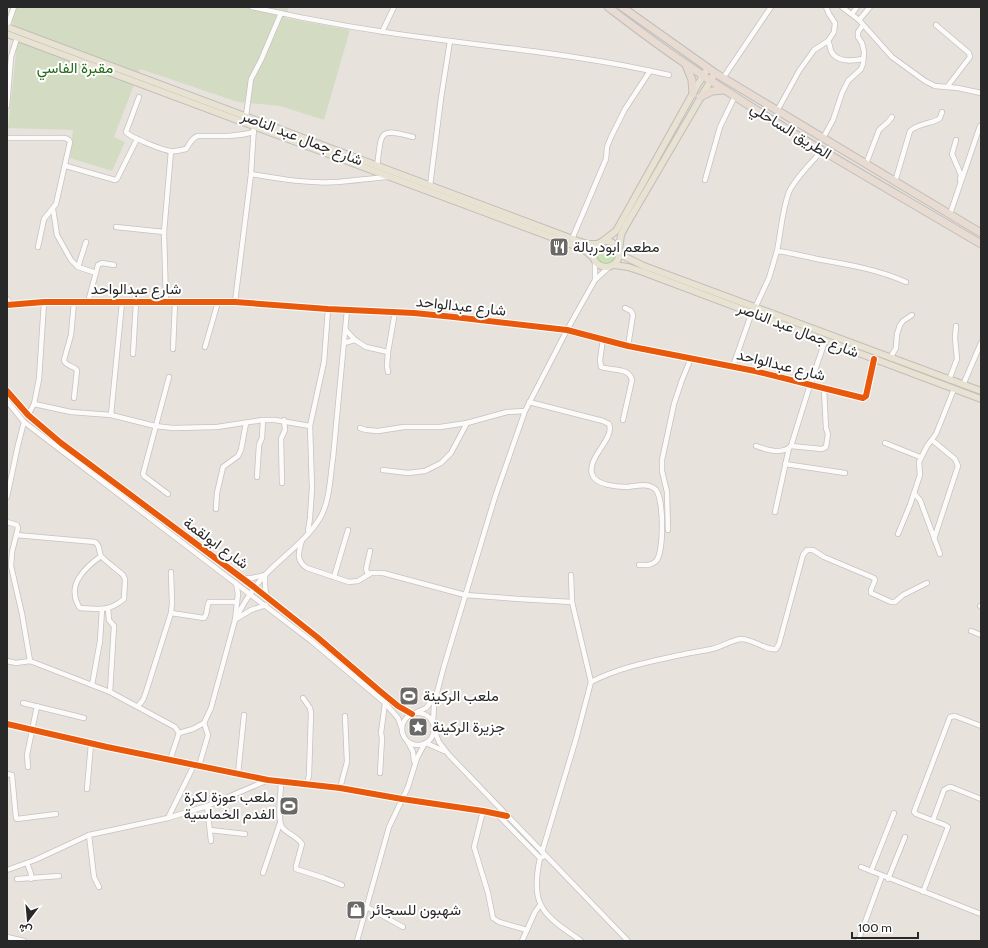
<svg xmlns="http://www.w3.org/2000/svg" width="988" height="948" viewBox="0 0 988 948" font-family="Cabin,Vazirmatn,sans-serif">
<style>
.green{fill:#c7e4b2}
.cemetery{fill:#d3dcc3}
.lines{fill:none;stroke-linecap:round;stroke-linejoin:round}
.minor-casing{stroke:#c4c2c2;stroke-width:6}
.major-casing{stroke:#c0bdbb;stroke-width:8}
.highway-casing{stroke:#c0bdbb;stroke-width:9}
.minor{stroke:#fcfbfa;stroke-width:4.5}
.major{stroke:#e7e2d1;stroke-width:6}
.highway{stroke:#e8dcd2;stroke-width:7}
.cycleway-casing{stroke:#fff;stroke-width:8}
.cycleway{stroke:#e8590c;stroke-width:6}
.labels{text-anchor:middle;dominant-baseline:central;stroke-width:4;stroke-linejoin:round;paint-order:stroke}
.park-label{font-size:15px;fill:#256815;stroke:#fff}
.street-label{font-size:15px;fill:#282828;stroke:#fff}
.poi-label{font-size:15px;fill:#282828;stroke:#fff;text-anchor:start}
</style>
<rect width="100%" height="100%" fill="#e8e2dc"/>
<circle class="green" cx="606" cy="254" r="11"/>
<polygon class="cemetery" points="15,7 289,7 285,18 350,30 324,120 280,106 238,102 140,69 114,137 125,142 112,171 70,158 73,130 8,128 17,43 12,20"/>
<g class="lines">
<defs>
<g id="minor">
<path d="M252,7C318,22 384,33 450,41C523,50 597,58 669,75"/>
<polyline points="842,7 859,20 892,57 925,81 935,86 958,88 981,93"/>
<polyline points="852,14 857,7"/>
<polyline points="859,20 870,7"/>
<polyline points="936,25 969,53 970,57 947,87"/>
<polyline points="7,27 14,7"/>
<polyline points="382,32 394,7"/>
<path d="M828,41C830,44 830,48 831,51C837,63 853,61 863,59"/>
<polyline points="723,78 771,7"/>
<path d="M139,97L126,132C130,137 162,150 170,151C175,152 181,150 186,149C190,144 191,138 198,136C217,136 236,137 254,132"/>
<polyline points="7,106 11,57 17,38"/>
<polyline points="777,111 799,71 814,50 828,41 834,32 835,23 829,14 826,7"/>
<polyline points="246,116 251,79 261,60 281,13"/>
<polyline points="7,138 65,138 69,140 70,142 56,204 44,219 38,247"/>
<polyline points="823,138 833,120 842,93 848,81 861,69 863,64 864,52 862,43 858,37 858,32 863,25"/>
<polyline points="956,140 952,154 961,175 960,180"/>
<path d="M822,150C812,163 796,177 789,192C782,210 781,232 777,251C792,253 807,257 822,260C851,265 879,270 906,282"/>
<polyline points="866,164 879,130 888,122 892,117"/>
<polyline points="66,166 115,180 117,179 137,139"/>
<path d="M377,166C382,133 377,127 413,137"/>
<path d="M251,174C280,179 309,184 338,182C354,181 371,178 388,177"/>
<polyline points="705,180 720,127 735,96"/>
<path d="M895,182L910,131C918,123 936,123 940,118C940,117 942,113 942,112"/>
<polyline points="430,186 441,98 450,41"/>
<polyline points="53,209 57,235 71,260 78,267 96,273"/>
<polyline points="950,214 980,126"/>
<polyline points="116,227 164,232"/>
<polyline points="572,239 606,159 607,147 611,137 625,109 650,71"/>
<polyline points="78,267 86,242"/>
<polyline points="595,280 595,262"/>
<polyline points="7,299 11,304"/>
<polyline points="88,302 98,265 102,263 114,265"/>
<polyline points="166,302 164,232 171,151"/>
<polyline points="235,302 251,174 254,126"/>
<polyline points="7,305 44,302 235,302 328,309 414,313 454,317 567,330 628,346 755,371 863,398 866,396 874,359"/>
<polyline points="625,308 631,311 633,315 628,346"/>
<polyline points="755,308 769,278 777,251"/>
<path d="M603,339L600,360L601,367C612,371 629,367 632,380L623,420"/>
<polyline points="355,340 366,347 388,352 387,366 388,372"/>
<polyline points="344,343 355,340 345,329"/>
<polyline points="205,347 218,302"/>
<polyline points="173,349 175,302"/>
<polyline points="388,352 395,312"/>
<polyline points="133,354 136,302"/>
<polyline points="890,358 896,348 897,334 900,325 903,321 912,315"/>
<polyline points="733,366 752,312"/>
<polyline points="949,380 957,359 955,338 956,326"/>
<polyline points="963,385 981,343"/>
<polyline points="7,391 28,415 61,443 254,587 317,637 381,692 398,706 412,714"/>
<path d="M74,398L77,370C74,366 65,366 64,360L71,335L74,302"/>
<polyline points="7,401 24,422 310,640 385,703 398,718 402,729"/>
<path d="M529,402L603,421L609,424C615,439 587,457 592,474C595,485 617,487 627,487C636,486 649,482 656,490C664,500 664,553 656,561C651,566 645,565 639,565"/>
<polyline points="34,404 71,412 111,415 155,426 173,428 217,427 263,420 275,420 310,426"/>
<polyline points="28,415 34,404 39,379 44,302"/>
<polyline points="111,415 122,302"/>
<polyline points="360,428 366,430 378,431 404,427 440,427 467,423"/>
<polyline points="932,440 955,459 958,466 934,539"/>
<polyline points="885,443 920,457"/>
<path d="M756,446C767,450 782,455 791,446L810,385L825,341"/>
<polyline points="791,446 822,449 826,447 828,434 826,428 824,389"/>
<polyline points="785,464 845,473"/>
<polyline points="383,470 408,473 425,471 441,463 451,453 467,423 507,412 525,411"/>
<polyline points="257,477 259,445 262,438 263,420"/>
<polyline points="282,483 281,439 285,430 284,420"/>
<polyline points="914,493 920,500 940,554"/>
<polyline points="168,494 144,476 143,474 169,377"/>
<polyline points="7,497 18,445 24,422"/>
<polyline points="216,509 217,493 223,467 238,456 241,450 246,423"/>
<polyline points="775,512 789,448"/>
<polyline points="7,522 17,525 18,528 12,552 11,566 22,614 30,661"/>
<polyline points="668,530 667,492 662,471 662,460 674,404 682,380 691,358"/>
<polyline points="308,531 310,518 312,488 310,426 324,362 328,309"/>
<polyline points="898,534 910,505 920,475 919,462 927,446 936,434 954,389"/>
<path d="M16,535L95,542C101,546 98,550 101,556C104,560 119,571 123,575L125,579L124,599C108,612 100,609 80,608L79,607C77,603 75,599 75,595C72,579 90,564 101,556"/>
<path d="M302,540C299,552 295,560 307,568L349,582L358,581L371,573H383L465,595L519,599L572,602"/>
<polyline points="265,575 265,585 266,597"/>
<polyline points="368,575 366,569 370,551"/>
<polyline points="334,577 348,530"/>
<polyline points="241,578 252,578 265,575"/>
<polyline points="980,606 981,607"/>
<polyline points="108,608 109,620 114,626 110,692"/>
<path d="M171,613L204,618C208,614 206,607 209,602H237"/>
<polyline points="236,619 251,610 266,605"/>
<path d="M235,620C243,604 252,589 265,575C283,556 307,540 320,518C330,501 330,477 333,458L347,310"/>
<polyline points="971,631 981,635"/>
<polyline points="7,661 16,663 30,661 110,692 175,727 179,733 170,760"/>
<path d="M591,682C620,667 653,661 685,654C694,652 703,651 712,649C722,647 731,640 741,639C753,639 767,651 776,649L779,644L803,555L807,550H813L824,557L874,578L875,580L871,590V593L891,602H895L903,595L927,583"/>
<polyline points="92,685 100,641 102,609"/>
<polyline points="303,698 310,708 311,713 309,775 307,784"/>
<polyline points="23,703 84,718"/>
<polyline points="138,706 143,700 146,692 171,613 172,603 171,572"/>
<polyline points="417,712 426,708 434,698"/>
<circle cx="418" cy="729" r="16"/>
<polyline points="433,723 434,704 444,666 495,497 525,411 567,330 595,280 609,267"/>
<polyline points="7,724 107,747 268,780 340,788 402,799 483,811 507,816"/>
<polyline points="434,730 439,742 449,755 628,941"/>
<polyline points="179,733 193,729 204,723"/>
<polyline points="408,742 413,752 414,761"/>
<polyline points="426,743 444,751"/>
<polyline points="199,766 208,735 204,723 211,708 235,620 238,594 236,583"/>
<polyline points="28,767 27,755 37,706"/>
<polyline points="380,773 382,738 381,733 385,703"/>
<polyline points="7,774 12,775 16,818 17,819 56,814"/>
<polyline points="238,774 244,715"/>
<path d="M281,782C281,792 277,819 282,827C287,834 297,836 302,844L296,866V869L324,878L342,885"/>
<polyline points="340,788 347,762 345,716"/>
<polyline points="87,789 91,744"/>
<polyline points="207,806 211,841"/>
<polyline points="483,811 474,847 488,893 493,918 499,922 527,930"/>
<polyline points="498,815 540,858"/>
<polyline points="168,818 194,765"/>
<polyline points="933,820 944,790 947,788 951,787 981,799"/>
<polyline points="210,830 245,834"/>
<polyline points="89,835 94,877 99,887"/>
<polyline points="542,852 576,739 591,682 572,602 571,575"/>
<path d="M545,856L540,858C537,872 534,892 541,905C548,920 568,931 581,941"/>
<polyline points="27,863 31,874 31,879"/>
<polyline points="861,867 981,914"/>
<polyline points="7,870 35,860 89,835 168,818 207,806 268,780"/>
<polyline points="871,871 894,813"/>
<polyline points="263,873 280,823"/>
<polyline points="17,879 59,876"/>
<polyline points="888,879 905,837"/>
<polyline points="923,892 948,827 945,825 916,814 914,812 915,809 950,717 955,716 981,726"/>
<polyline points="367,907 403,927"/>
<polyline points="7,937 24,941"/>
<polyline points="357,941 389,827 408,787 417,758 425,743"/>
<polyline points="522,941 535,912 540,905"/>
<polyline points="858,941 882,876"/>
</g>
<g id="major">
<polyline points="7,27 578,241 588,244 598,244"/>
<polyline points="7,34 575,246 584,250 593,257"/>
<circle cx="606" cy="254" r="13"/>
<polyline points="603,241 616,231 620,224 698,84 708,68"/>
<polyline points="619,250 621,235 625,227 715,73"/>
<polyline points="619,254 644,266 981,391"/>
<polyline points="614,265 628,267 643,272 981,399"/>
</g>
<g id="highway">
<path d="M608,7C633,26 659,46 686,64C781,129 882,185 981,244"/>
<polyline points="622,7 715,73 981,233"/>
<polyline points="686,65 692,80 693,94"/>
<polyline points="700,97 712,91 724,90"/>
</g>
</defs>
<use href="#minor" class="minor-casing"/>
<use href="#major" class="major-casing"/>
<use href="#highway" class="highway-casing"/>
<use href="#minor" class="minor"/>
<use href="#major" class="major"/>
<use href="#highway" class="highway"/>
<defs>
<g id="cycleway">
<polyline points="7,305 44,302 235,302 328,309 414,313 454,317 567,330 628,346 755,371 863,398 866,396 874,359"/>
<polyline points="7,391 28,415 61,443 254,587 317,637 381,692 398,706 412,714"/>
<polyline points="7,724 107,747 268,780 340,788 402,799 483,811 507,816"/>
</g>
</defs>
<use href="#cycleway" class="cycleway-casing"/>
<use href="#cycleway" class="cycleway"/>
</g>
<defs>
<symbol id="restaurant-square" viewBox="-11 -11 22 22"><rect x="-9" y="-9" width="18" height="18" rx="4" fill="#6b6967" stroke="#fff"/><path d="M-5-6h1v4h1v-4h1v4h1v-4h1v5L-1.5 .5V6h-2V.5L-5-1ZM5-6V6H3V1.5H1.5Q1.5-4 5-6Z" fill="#fff"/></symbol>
<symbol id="stadium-square" viewBox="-11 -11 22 22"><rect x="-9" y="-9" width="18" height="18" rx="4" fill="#6b6967" stroke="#fff"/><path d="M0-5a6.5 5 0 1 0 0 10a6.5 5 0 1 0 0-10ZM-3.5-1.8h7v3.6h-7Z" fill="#fff"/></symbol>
<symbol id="sight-square" viewBox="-11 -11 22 22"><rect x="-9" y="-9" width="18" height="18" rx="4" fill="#6b6967" stroke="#fff"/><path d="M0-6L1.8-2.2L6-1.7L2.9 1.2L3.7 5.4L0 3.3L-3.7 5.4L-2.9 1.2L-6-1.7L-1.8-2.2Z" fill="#fff"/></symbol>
<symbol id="shop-square" viewBox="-11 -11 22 22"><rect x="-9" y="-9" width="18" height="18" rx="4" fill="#6b6967" stroke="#fff"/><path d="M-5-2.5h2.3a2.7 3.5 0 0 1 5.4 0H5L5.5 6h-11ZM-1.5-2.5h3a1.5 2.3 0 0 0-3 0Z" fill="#fff"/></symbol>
</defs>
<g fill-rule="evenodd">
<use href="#restaurant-square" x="548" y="236" width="22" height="22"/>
<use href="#stadium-square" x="398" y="685" width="22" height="22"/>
<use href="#sight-square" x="407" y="716" width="22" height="22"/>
<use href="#stadium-square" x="278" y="795" width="22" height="22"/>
<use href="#shop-square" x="345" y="899" width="22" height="22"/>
</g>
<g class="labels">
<g class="park-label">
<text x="75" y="68">مقبرة الفاسي</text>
</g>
<g class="street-label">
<text transform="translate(791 131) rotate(32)">الطريق الساحلي</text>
<text transform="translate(302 138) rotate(21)">شارع جمال عبد الناصر</text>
<text x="136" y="289">شارع عبدالواحد</text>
<text transform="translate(461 306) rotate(6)">شارع عبدالواحد</text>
<text transform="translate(798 330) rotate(21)">شارع جمال عبد الناصر</text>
<text transform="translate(781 365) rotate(14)">شارع عبدالواحد</text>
<text transform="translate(216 543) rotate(36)">شارع ابولقمة</text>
</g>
<g class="poi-label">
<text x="573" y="247">مطعم ابودربالة</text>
<text x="423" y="696">ملعب الركينة</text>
<text x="432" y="727">جزيرة الركينة</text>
<text x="275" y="797" text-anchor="end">ملعب عوزة لكرة<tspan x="275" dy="17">الفدم الخماسية</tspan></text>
<text x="370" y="910">شهبون للسجائر</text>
</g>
</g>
<rect width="988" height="948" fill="none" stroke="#282828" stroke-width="16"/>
<g transform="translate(28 920) rotate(196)" stroke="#ffffff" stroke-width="3" paint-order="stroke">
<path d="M0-3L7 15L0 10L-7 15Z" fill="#282828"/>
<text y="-6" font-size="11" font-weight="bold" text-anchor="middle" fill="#282828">ش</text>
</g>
<path d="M852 932v6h66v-6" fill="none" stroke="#282828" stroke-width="2"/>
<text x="858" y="932" font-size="12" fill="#282828" stroke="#ffffff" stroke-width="3" paint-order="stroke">100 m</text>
</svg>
